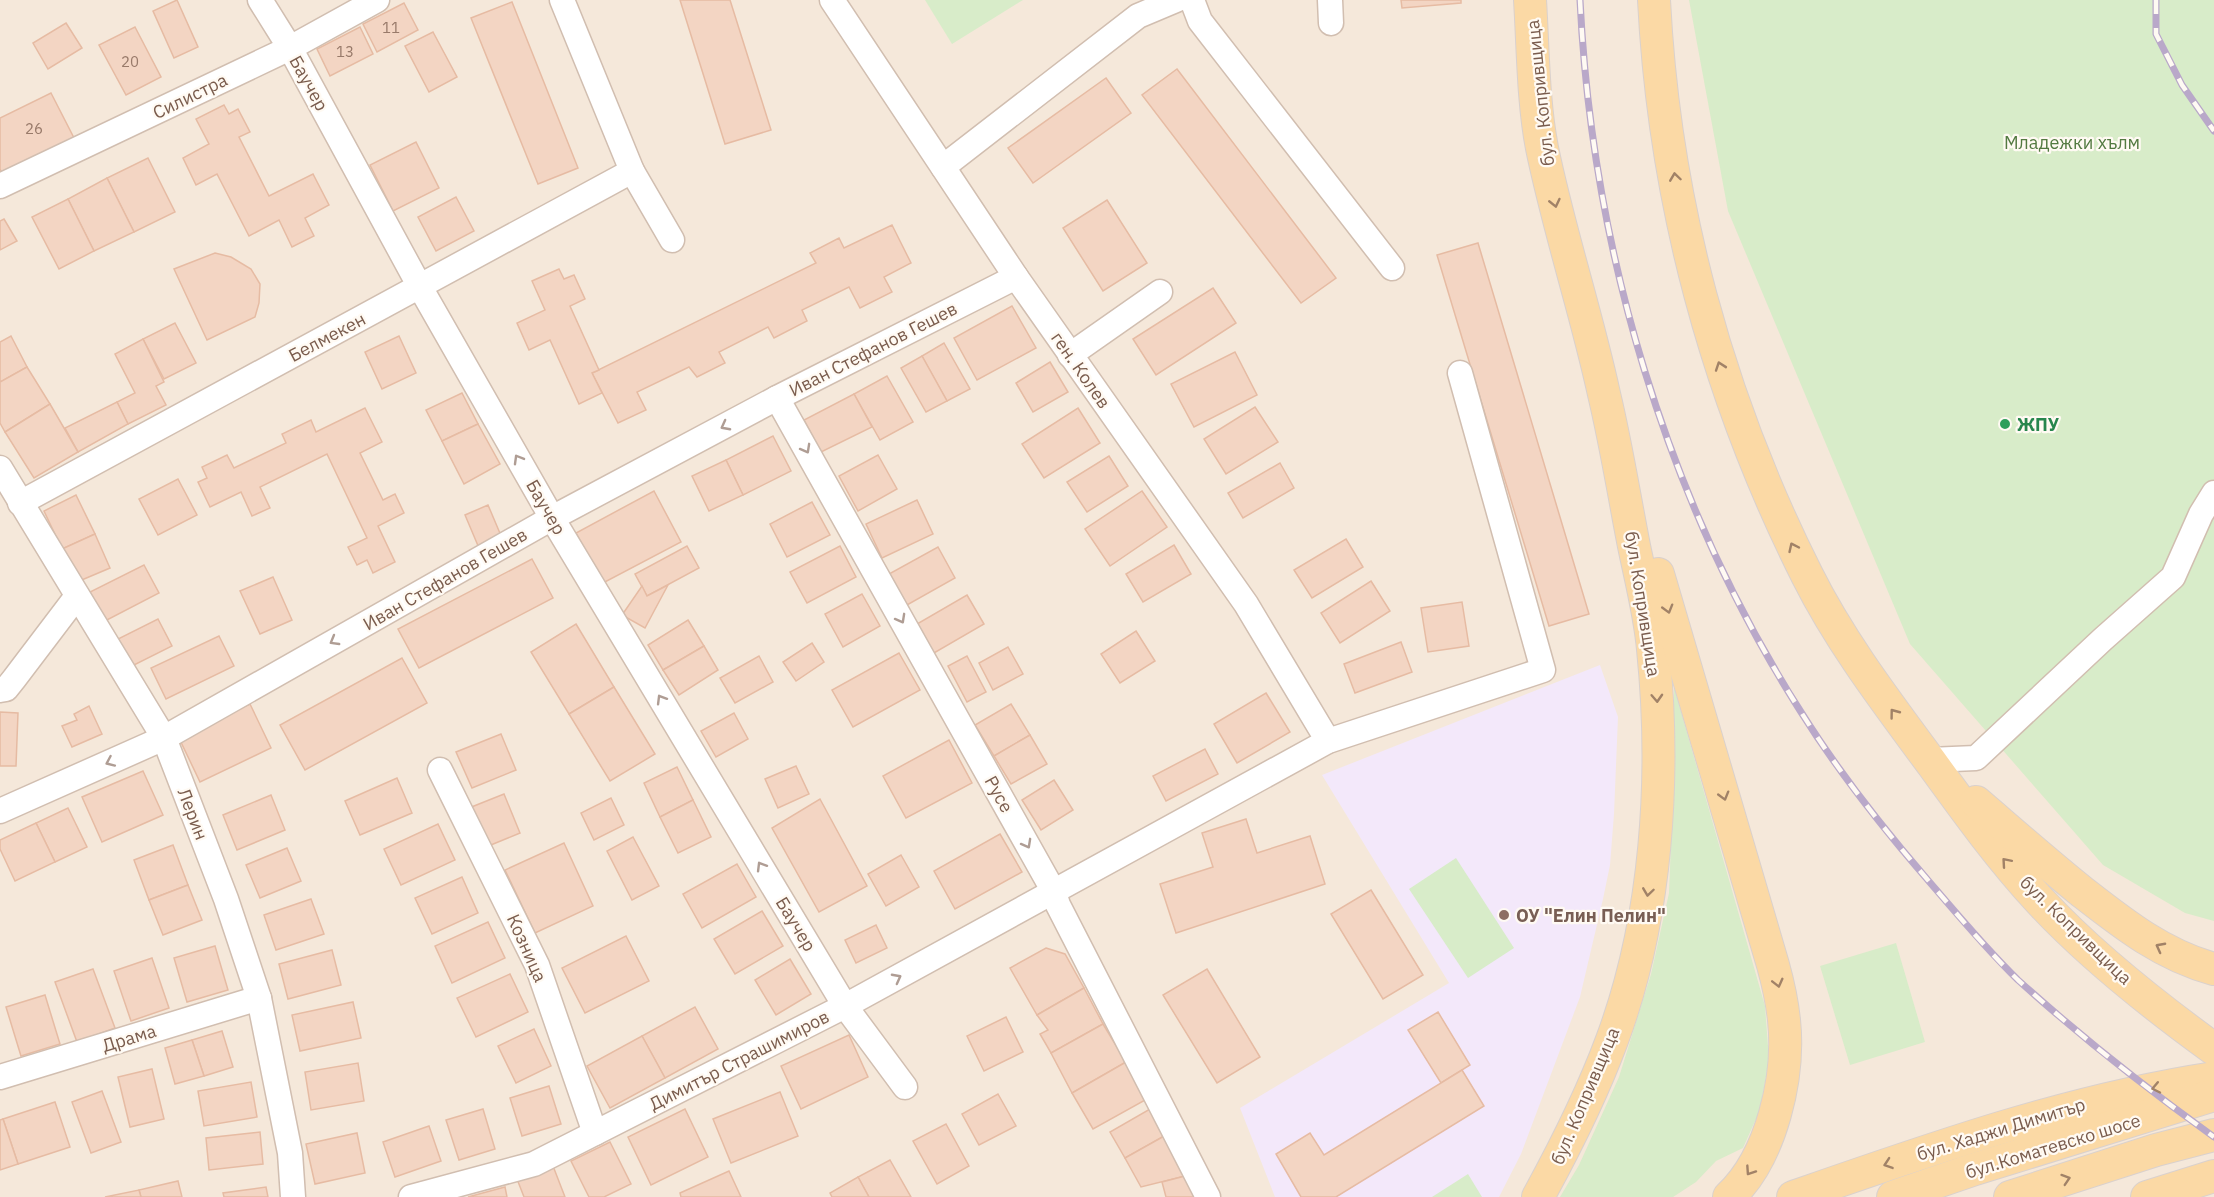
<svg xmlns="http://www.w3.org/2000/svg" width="2214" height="1197" viewBox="0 0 2214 1197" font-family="'IBM Plex Sans',sans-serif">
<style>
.residential{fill:#f5e8da}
.education{fill:#f3e8fa}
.green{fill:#d8ecc9}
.building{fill:#f3d5c3;stroke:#e6bba3;stroke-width:1.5}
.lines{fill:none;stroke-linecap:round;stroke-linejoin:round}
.minor-casing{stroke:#d1beb0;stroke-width:27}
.major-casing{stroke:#dad1cd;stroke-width:34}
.minor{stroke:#fff;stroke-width:24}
.major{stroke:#fbd9a5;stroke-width:32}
.rail-casing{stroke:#b9a8c9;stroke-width:7}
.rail{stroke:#fffaf3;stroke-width:4.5;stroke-dasharray:14;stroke-linecap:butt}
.oneway{stroke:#a18267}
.oneway2{stroke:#af9d94}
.leisure-dot{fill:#2e9e5b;stroke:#fffaf3;stroke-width:2}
.education-dot{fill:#8d6e63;stroke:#fffaf3;stroke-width:2}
.labels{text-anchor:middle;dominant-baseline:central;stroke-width:4.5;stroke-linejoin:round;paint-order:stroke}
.number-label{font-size:15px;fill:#987a6a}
.street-label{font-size:18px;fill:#7a5c4d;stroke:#fffaf3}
.park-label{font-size:18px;fill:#537a41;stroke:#fffaf3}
.leisure-label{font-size:18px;font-weight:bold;fill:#27864d;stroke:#fffaf3;text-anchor:start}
.education-label{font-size:18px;font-weight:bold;fill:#785e54;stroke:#fffaf3;text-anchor:start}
</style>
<rect width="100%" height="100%" fill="#fdf6ec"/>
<rect class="residential" x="0" y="0" width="2214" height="1197"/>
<polygon class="education" points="1600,665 1618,717 1614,814 1610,865 1603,899 1580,997 1521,1154 1499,1197 1275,1197 1240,1108 1449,983 1322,775"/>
<g class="green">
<polygon points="925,0 1023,0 952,44"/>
<polygon points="1689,0 2214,0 2214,921 2185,913 2103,865 1910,644 1728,211"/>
<polygon points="1674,687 1765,1006 1769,1059 1760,1110 1743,1148 1716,1161 1696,1182 1673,1197 1560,1197 1579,1165 1619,1077 1651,974 1669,893 1674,765"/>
<polygon points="1456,858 1514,948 1468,978 1409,889"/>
<polygon points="1896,943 1925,1042 1850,1065 1820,966"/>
<polygon points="1468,1174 1482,1197 1432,1197"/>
</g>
<g class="building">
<polygon points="177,0 198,47 174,58 153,11"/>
<polygon points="680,0 730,0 771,130 725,144"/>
<polygon points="1401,0 1461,0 1461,3 1402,8"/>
<polygon points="512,2 578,168 538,184 471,18"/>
<polygon points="404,3 418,30 377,52 363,24"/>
<polygon points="66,23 82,48 48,69 33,43"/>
<polygon points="135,27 161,77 126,95 99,45"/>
<polygon points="360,27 373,54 330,76 317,49"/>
<polygon points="433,32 457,77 429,92 405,46"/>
<polygon points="1177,69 1336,278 1301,303 1142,95"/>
<polygon points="1106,78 1131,113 1033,183 1008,148"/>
<polygon points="51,93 74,138 2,173 0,169 0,118"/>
<polygon points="224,105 229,114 238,109 250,132 239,137 269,196 313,174 329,205 305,218 314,236 292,247 279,220 249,236 217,174 196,185 183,158 209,144 196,119"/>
<polygon points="416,142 439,188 393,211 370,165"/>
<polygon points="148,158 175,212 134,232 107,178"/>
<polygon points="107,178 134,232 94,251 68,199"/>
<polygon points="456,197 474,231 436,251 418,217"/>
<polygon points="68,199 94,251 59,269 32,217"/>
<polygon points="1107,200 1147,263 1103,291 1063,228"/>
<polygon points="4,219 17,241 0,250 0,221"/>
<polygon points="892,225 911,263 884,277 892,292 860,308 849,287 802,310 807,321 774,338 768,327 719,352 725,363 697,377 689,367 637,392 646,410 618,423 592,373 816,263 810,253 839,238 844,248"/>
<polygon points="1478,243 1589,614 1549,626 1437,255"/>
<polygon points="215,253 231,257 251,269 260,284 259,303 255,317 207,340 174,269"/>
<polygon points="559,269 564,279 574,275 585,299 570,306 599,370 592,373 602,393 579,404 550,340 529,350 517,323 545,310 532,281"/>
<polygon points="1213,288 1236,323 1156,375 1133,339"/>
<polygon points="1012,306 1036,348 977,380 954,338"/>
<polygon points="175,323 196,363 164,379 143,339"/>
<polygon points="11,336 27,367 0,382 0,342"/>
<polygon points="399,336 416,373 382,389 365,352"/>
<polygon points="143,339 164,382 156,386 166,405 128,424 117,402 135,393 115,354"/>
<polygon points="944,343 970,389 947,401 922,356"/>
<polygon points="1235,352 1257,395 1194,427 1171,384"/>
<polygon points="922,356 947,401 926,412 901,368"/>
<polygon points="1050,362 1068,392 1033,412 1016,383"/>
<polygon points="27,367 50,404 5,432 0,423 0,382"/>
<polygon points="887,376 913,422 880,440 854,394"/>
<polygon points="462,393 478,424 442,441 426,410"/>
<polygon points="854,394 872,427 821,452 804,420"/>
<polygon points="117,402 128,424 78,452 65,428"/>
<polygon points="50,404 78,452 34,478 5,432"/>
<polygon points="1255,407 1278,442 1226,474 1204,439"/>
<polygon points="365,408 382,442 360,453 383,500 395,494 404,513 378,526 395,562 373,573 367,560 357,565 348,547 367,538 327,454 260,487 270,508 252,516 241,492 210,507 198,482 207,478 202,467 227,455 234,468 286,443 282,434 311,420 316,432"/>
<polygon points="1078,408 1100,443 1044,478 1022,444"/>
<polygon points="478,424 500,464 464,484 442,441"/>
<polygon points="773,436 791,471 743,495 726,460"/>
<polygon points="878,455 897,489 858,511 839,476"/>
<polygon points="1109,456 1128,486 1087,512 1067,482"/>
<polygon points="726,460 743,495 709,511 692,476"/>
<polygon points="1280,463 1294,488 1243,518 1228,493"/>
<polygon points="178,479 197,515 158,535 139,499"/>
<polygon points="654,491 681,542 603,583 576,533"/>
<polygon points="1142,491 1167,527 1110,566 1085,529"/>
<polygon points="76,495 95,534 62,549 44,511"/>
<polygon points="917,500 933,534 882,558 866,524"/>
<polygon points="812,502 830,535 787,557 770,524"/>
<polygon points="488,505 502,538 479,548 465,515"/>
<polygon points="95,534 110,568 77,582 62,549"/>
<polygon points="1346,539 1363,567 1312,598 1294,570"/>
<polygon points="1174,545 1191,574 1143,602 1126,574"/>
<polygon points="687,546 699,568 647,596 635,574"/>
<polygon points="840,546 856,577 807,603 790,572"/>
<polygon points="938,547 955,578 907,605 889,574"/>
<polygon points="532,559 553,598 419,668 398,629"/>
<polygon points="144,565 159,593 105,621 90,592"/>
<polygon points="273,577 292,620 260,634 240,591"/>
<polygon points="1371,581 1390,611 1340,643 1321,613"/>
<polygon points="668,585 645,628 622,615 642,586 647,596"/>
<polygon points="862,594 880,626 843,647 825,614"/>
<polygon points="967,595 984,624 934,653 917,624"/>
<polygon points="1462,602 1469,646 1428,652 1421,608"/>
<polygon points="158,619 172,646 130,667 116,640"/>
<polygon points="688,620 704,646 663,670 648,645"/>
<polygon points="576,624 614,687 569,714 531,652"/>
<polygon points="1136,631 1155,661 1120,683 1101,654"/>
<polygon points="219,636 234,666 166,699 151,668"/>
<polygon points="1401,642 1412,672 1355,693 1344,664"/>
<polygon points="812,643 824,662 796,681 783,662"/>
<polygon points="704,646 718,670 679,695 663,670"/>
<polygon points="1008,647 1023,674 993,690 979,663"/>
<polygon points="899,653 920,690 853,727 832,690"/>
<polygon points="759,656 773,682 735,703 720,678"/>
<polygon points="967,656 986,692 967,702 948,666"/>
<polygon points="402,658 427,703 305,770 280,725"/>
<polygon points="614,687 655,754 610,781 569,714"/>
<polygon points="1266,693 1290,732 1237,763 1214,724"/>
<polygon points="250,704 271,748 200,782 179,738"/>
<polygon points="1011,704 1030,735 994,756 975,725"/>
<polygon points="89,706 102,734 72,747 62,726 77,720 74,714"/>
<polygon points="0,712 18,713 16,766 0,766"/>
<polygon points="734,713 748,739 716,757 701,731"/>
<polygon points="501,734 516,770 472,788 456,752"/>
<polygon points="1030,735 1047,764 1011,784 994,756"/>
<polygon points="949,740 972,783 906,818 883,776"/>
<polygon points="1205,749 1218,774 1166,801 1153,776"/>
<polygon points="796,766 809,794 778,808 765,779"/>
<polygon points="677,767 693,800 660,817 644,783"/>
<polygon points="143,771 163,815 102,842 82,797"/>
<polygon points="397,778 412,813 360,835 345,801"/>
<polygon points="1054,780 1073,810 1041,830 1022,800"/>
<polygon points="504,794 520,833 486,847 469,808"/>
<polygon points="271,795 285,830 237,850 223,815"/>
<polygon points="611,798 624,825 594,840 581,813"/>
<polygon points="820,799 867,886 819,912 772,828"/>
<polygon points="693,800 711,837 678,853 660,817"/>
<polygon points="68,808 87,847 55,862 36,823"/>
<polygon points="1246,819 1257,853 1310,836 1325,884 1176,933 1160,884 1213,867 1202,833"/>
<polygon points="36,823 55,862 15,881 0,849 0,840"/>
<polygon points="438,824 455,860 401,885 384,849"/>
<polygon points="1000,834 1022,872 955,909 934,871"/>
<polygon points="633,837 659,886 632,900 607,851"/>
<polygon points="564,843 593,906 535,933 505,870"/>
<polygon points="173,845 188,885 149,900 134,860"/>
<polygon points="287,848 301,881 260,898 246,865"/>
<polygon points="901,855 919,887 886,906 868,874"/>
<polygon points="737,864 756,897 702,928 683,894"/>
<polygon points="462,877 478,913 432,934 415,898"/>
<polygon points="188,885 202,920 163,935 149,900"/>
<polygon points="1371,890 1423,975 1383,999 1331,914"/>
<polygon points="311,899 324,934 276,950 264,915"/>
<polygon points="762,911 783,946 735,974 714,939"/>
<polygon points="488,922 505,958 452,983 435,946"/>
<polygon points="876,925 887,948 856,963 845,940"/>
<polygon points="626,936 649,981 585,1013 562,968"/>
<polygon points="215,946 228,990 187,1002 174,958"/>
<polygon points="1046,948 1065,954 1084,988 1037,1015 1010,968"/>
<polygon points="332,950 341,985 288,999 279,964"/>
<polygon points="152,958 169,1008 131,1021 114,971"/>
<polygon points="790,959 811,994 776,1015 755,980"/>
<polygon points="93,969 115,1028 77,1042 55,982"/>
<polygon points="1207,969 1260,1057 1217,1083 1163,995"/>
<polygon points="510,974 528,1012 476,1037 457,998"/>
<polygon points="1084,988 1103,1024 1051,1053 1040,1034 1048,1030 1037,1015"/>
<polygon points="45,995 60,1044 21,1056 6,1007"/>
<polygon points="353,1002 361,1038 300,1051 292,1015"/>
<polygon points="695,1007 718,1049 665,1078 642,1036"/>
<polygon points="1438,1012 1470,1065 1441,1083 1408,1030"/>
<polygon points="1006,1017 1023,1052 984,1071 967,1036"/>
<polygon points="1103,1024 1126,1062 1072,1093 1051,1053"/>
<polygon points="534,1029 551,1066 516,1083 498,1046"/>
<polygon points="222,1031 233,1067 204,1076 192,1040"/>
<polygon points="849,1035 868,1077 801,1109 781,1066"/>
<polygon points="642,1036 665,1078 610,1108 587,1066"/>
<polygon points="192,1040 204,1076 175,1084 165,1048"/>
<polygon points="1126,1062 1147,1099 1093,1129 1072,1093"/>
<polygon points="358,1063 364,1101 311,1110 305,1072"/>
<polygon points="152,1069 164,1119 130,1127 118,1077"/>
<polygon points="1462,1070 1484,1106 1336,1197 1301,1197 1276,1154 1310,1133 1324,1155"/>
<polygon points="251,1082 257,1117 204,1126 198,1091"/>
<polygon points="549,1086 561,1124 522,1136 510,1098"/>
<polygon points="102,1091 121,1142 91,1153 72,1102"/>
<polygon points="780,1092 798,1136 731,1163 713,1119"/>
<polygon points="998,1094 1016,1126 979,1145 962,1114"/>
<polygon points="55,1102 70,1147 18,1164 3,1119"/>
<polygon points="483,1109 495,1149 459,1160 446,1120"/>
<polygon points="685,1109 708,1157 651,1185 628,1137"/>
<polygon points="1150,1109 1166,1135 1125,1158 1110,1132"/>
<polygon points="3,1119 18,1164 0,1170 0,1120"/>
<polygon points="946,1124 969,1166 937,1184 913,1141"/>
<polygon points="429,1126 441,1161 395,1177 383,1142"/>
<polygon points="260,1132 263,1164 209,1170 206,1138"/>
<polygon points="357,1133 365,1173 315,1184 306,1144"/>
<polygon points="1166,1135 1189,1175 1141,1187 1125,1158"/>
<polygon points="610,1142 631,1184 604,1197 589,1197 571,1161"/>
<polygon points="890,1160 911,1197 869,1197 858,1177"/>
<polygon points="553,1166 565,1197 524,1197 517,1179"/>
<polygon points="729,1171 741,1197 681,1197 680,1193"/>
<polygon points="1189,1175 1195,1197 1166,1197 1162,1182"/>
<polygon points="858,1177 869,1197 832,1197 830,1193"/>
<polygon points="178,1181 182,1197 141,1197 139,1190"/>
<polygon points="266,1187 268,1197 224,1197 223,1193"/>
<polygon points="505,1187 507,1197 468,1197"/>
<polygon points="139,1190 141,1197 105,1197"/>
</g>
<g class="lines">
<defs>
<g id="minor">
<polyline points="260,0 290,48 420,287 552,518 845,1006 905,1087"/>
<polyline points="562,0 632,171 672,240"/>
<polyline points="832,0 1016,277 1246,604 1328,741"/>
<polyline points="1192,0 1200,21 1392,268"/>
<polyline points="1330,0 1331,23"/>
<polyline points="943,167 1138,16 1176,0"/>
<polyline points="0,186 290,48 377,0"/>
<polyline points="1070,355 1160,292"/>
<polyline points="777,398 1054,892 1058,905 1208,1197"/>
<polyline points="0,468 164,738 226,899 259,998 290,1153 293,1197"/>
<polyline points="20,503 632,171"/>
<polyline points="0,690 6,689 14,679 77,596"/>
<polyline points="1929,760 1976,758 2103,639 2173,577 2201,514 2214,493"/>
<polyline points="440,770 537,965 595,1133"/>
<polyline points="0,811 164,738 552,518 777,398 1016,277"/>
<polyline points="0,1077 259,998"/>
<polyline points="411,1197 534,1164 845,1006 1328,741 1543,670 1460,373"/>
</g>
<g id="major">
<path d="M1530,0C1533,47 1533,102 1542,148C1559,231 1586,311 1604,394C1616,444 1624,495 1634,546C1641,580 1650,615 1653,649C1666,777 1657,919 1612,1040C1592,1094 1566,1146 1538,1197"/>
<path d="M1654,0C1664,200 1717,396 1807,575C1841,643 1888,704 1933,765C1967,812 2001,859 2040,901C2089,954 2156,1007 2214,1049"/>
<path d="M1658,574L1773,965C1778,983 1782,1001 1784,1020C1790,1076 1772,1157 1729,1197"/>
<path d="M1976,802C2011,832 2045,862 2081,891C2122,923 2162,955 2214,969"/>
<path d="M1793,1197C1931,1149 2069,1100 2214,1078"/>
<polyline points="1893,1197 1975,1169 2214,1095"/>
<polyline points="2010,1197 2156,1150 2214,1135"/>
<polyline points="2147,1197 2214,1176"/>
</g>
</defs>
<use href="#minor" class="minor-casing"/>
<use href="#major" class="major-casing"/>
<use href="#minor" class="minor"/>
<use href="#major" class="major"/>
<defs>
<g id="rail">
<path d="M1580,0C1592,249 1666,500 1801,712C1838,771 1882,827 1927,879C1956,913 1986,949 2018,980C2080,1036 2146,1088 2214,1137"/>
<polyline points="2156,0 2156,34 2182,85 2214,131"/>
</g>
</defs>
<use href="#rail" class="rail-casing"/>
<use href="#rail" class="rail"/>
</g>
<defs><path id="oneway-chevron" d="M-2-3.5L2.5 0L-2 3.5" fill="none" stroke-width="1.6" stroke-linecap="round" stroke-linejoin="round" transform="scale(1.5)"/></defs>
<g class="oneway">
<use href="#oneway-chevron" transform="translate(1675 177) rotate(-98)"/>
<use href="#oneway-chevron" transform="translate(1555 203) rotate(77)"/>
<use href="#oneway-chevron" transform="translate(1720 366) rotate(-109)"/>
<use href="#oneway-chevron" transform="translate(1793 547) rotate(-115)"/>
<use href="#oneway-chevron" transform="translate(1668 609) rotate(74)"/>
<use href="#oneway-chevron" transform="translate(1657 698) rotate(87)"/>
<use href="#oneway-chevron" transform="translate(1894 713) rotate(-127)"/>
<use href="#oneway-chevron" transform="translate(1724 796) rotate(74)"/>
<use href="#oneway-chevron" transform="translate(2006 862) rotate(-131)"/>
<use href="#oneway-chevron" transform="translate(1648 892) rotate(98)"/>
<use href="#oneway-chevron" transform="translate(2160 947) rotate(-152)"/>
<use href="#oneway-chevron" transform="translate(1778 983) rotate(76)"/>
<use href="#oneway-chevron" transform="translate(2156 1088) rotate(168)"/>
<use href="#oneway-chevron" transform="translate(1888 1164) rotate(161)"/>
<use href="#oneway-chevron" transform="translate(1750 1171) rotate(124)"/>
<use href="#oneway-chevron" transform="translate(2066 1179) rotate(-18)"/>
</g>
<g class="oneway2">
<use href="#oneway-chevron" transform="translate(725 426) rotate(152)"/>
<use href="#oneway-chevron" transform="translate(806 449) rotate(61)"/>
<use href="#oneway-chevron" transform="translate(518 459) rotate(-120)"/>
<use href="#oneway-chevron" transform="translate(901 619) rotate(61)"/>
<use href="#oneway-chevron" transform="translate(334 641) rotate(150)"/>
<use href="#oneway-chevron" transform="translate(661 699) rotate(-121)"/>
<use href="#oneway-chevron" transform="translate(110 762) rotate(156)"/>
<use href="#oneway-chevron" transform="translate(1027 844) rotate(61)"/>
<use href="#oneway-chevron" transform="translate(761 866) rotate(-121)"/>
<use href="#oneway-chevron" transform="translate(897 978) rotate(-28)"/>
</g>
<circle class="leisure-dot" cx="2005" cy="424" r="6"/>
<circle class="education-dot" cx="1504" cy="915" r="6"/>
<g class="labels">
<g class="number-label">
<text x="391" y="27">11</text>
<text x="345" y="51">13</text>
<text x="130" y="61">20</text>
<text x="34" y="128">26</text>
</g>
<g class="street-label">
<text transform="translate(309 83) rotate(61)">Баучер</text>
<text transform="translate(1540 93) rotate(-96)">бул. Копривщица</text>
<text transform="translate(190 96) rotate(-26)">Силистра</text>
<text transform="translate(327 337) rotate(-28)">Белмекен</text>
<text transform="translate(873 349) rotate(-27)">Иван Стефанов Гешев</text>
<text transform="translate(1081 370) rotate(55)">ген. Колев</text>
<text transform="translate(546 507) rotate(60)">Баучер</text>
<text transform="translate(445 579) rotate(-30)">Иван Стефанов Гешев</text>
<text transform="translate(1643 604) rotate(81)">бул. Копривщица</text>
<text transform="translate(999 794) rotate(61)">Русе</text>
<text transform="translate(193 814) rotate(69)">Лерин</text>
<text transform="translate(796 924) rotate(59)">Баучер</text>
<text transform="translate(2076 930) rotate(44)">бул. Копривщица</text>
<text transform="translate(527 948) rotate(66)">Козница</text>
<text transform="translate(129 1038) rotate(-17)">Драма</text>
<text transform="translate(739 1060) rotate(-27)">Димитър Страшимиров</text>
<text transform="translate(1585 1096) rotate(-67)">бул. Копривщица</text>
<text transform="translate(2001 1129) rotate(-17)">бул. Хаджи Димитър</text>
<text transform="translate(2053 1146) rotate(-17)">бул.Коматевско шосе</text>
</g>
<g class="park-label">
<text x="2072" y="142">Младежки хълм</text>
</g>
<g class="leisure-label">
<text x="2017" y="424">ЖПУ</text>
</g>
<g class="education-label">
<text x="1516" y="915">ОУ "Елин Пелин"</text>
</g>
</g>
</svg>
